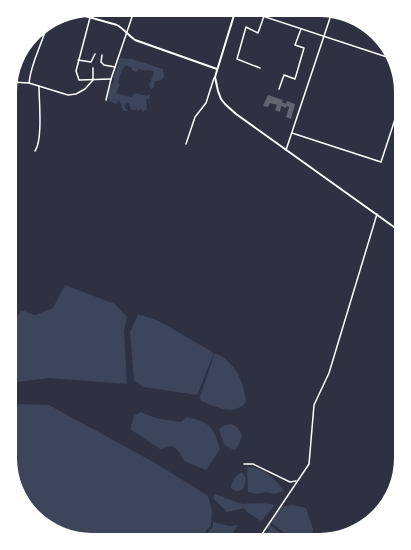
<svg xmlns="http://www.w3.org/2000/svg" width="411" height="550" viewBox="0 0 411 550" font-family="Mulish,sans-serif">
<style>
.green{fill:#3c4559}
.building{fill:#626471}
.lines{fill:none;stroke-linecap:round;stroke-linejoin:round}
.minor{stroke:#fff;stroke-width:1.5}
.tertiary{stroke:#fff;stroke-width:2}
.secondary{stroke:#fff;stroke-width:2}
</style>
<rect width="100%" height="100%" fill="#2d3142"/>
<g class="green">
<path d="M120,58L132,59L163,69L164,77L161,80L154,82V87L151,89L149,85L154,73L153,71L147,70L146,71L139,69L136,72L132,70V68L126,65C121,70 120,76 118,83L120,85L116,93L131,97L135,93L147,96L150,94L149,99H146L147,109L143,112L141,109L137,111V108L135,110H131L129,103L125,104L124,106L126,109L128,110L126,112L123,110L119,100L116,104L109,101C107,95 109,86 114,82L113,79Z"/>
<polygon points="65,285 115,304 127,317 124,331 127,384 49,378 10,383 10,330 21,310 35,315 53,308"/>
<polygon points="138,314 159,321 214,353 197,395 143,387 134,380 130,332"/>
<path d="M215,353C235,362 244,381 246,402C234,417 217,407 201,401L200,396Z"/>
<polygon points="21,404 49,405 157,464 208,496 212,510 211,525 206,531 207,540 82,539 46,526 19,494 10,458 10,405"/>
<path d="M141,412C155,419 166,420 181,422L186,417C209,422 213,425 220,449L206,470L184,461L180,453L173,446L160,449L130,429L134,416Z"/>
<path d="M232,424L238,428L242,435C240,441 239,447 234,450L224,445L219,429L225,425Z"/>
<path d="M247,467C264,467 275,478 284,491L274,494L266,492L258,494L248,492Z"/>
<path d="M242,472L246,478L243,490L235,491L231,488C232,480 235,476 242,472Z"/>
<polygon points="215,494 242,504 262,503 275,505 261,521 247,512 244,508 227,512 213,498"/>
<polygon points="293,505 306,508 313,529 311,540 284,540 287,535 271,522 281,507"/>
<polygon points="213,522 229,526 238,525 228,540 209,540 208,532 213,527"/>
<polygon points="269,524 284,536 282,540 263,540 262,536 270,530 267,528"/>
</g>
<polygon class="building" points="268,95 283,100 282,102 286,104 287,101 295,104 291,119 286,117 289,107 286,106 286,108 281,106 280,112 275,110 277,105 270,103 268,107 263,106"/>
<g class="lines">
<g class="minor">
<polyline points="250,12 393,59"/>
<polyline points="91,14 76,71 79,80 111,79"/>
<polyline points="102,55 101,62 104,65 115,67"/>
<polyline points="78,60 91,62 95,54"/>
<polyline points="93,68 93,80"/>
<polyline points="260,68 237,59 246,27 258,33 264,16"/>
<polyline points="11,82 29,83 68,95 76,94 85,89 93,80"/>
<path d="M29,83C31,62 42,45 47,25"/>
<polyline points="279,89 284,75 295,79 304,48 295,45 301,29"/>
<polyline points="106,100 111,79 133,14"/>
<polyline points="292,133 381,162 401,101"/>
<polyline points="186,144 195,117 206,103 214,78"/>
<polyline points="286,150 332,12"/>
<path d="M35,151C43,140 39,101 39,86"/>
<polyline points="11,161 12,156 11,148"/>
<polyline points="244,464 253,464 290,482 296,481"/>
<polyline points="258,540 309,464 314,405 329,373 377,214"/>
</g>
<path class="tertiary" d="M78,14L117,25C124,29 128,35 135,40L217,69"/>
<polyline class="secondary" points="235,12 215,77 218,91 221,99 225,104 236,114 401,232"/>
</g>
<path d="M0 0H411V550H0ZM92 17H319A75 75 0 0 1 394 92V458A75 75 0 0 1 319 533H92A75 75 0 0 1 17 458V92A75 75 0 0 1 92 17Z" fill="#fff" fill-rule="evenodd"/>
</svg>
